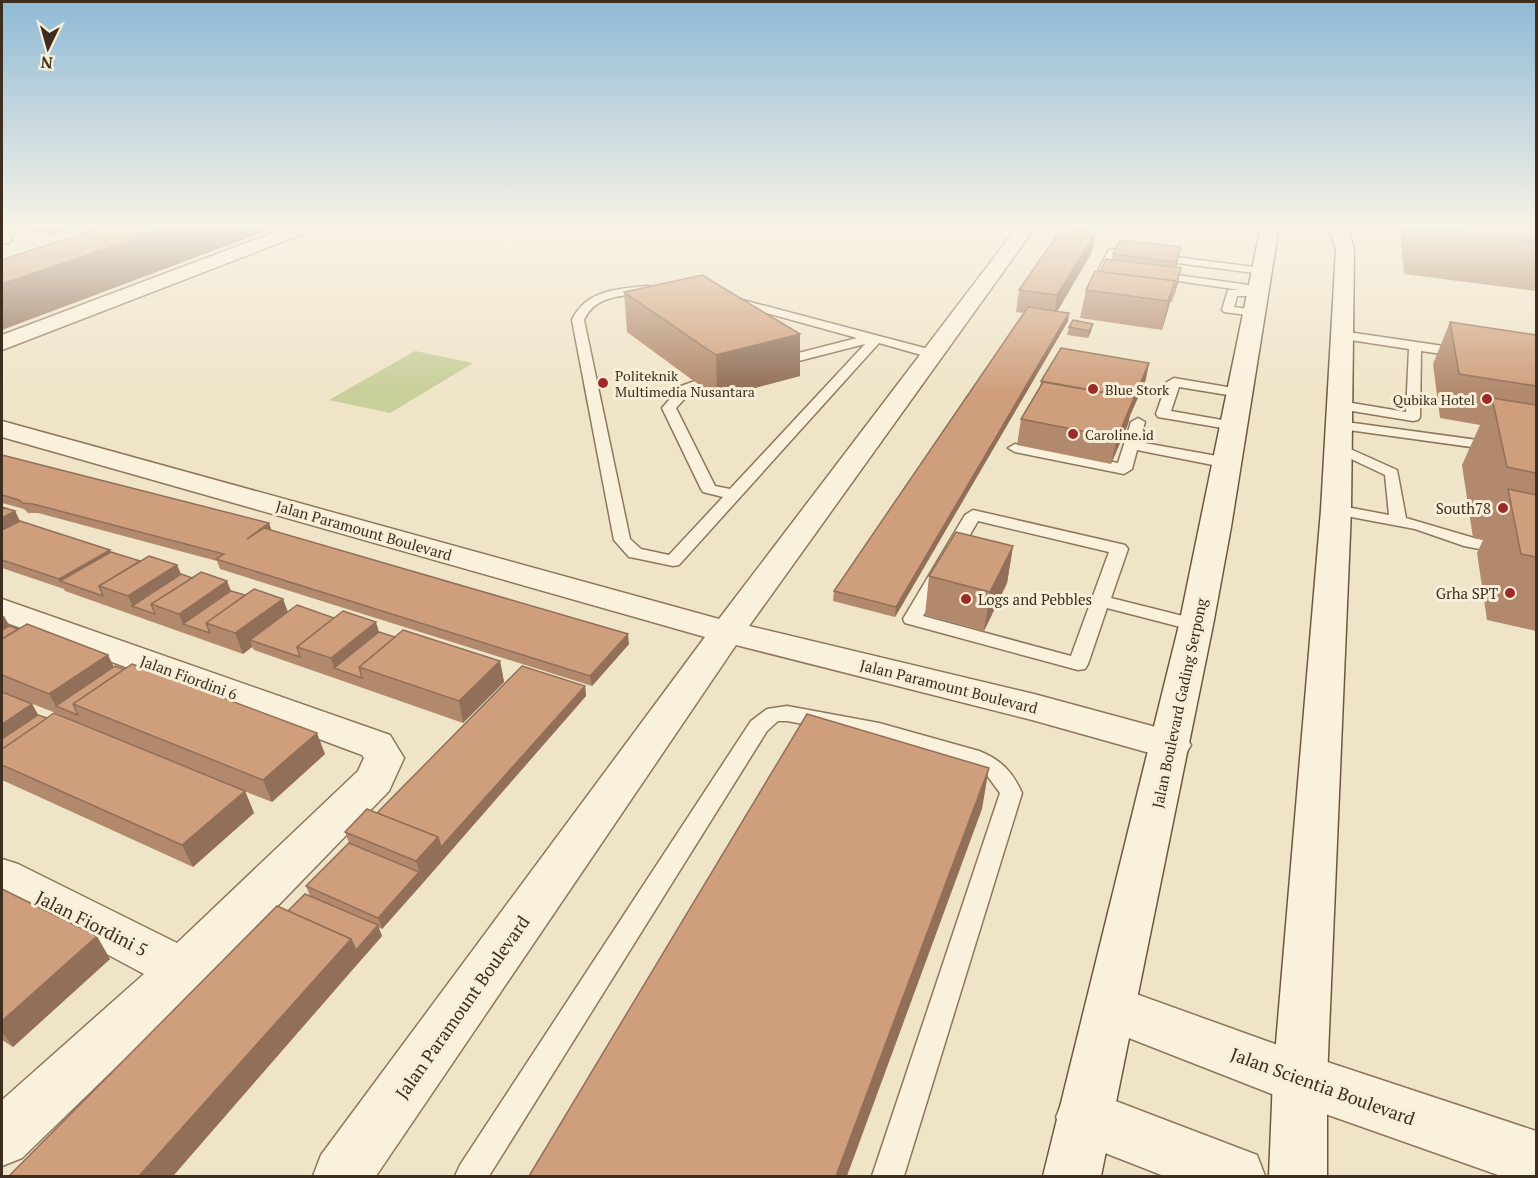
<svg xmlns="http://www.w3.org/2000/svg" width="1538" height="1178" viewBox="0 0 1538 1178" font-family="'PT Serif',serif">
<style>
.green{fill:#c9cf9b}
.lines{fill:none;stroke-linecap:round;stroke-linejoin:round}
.service-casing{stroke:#8d765c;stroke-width:3}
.minor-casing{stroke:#8d765c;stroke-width:3}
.secondary-casing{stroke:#6f573f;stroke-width:3}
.service{fill:#faf1dc;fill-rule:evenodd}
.minor{fill:#faf1dc;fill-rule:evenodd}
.secondary{fill:#faf1dc;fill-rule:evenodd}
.wall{fill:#b2896c}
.shaded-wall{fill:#916f58}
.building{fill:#cf9f7d;stroke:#916f58;stroke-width:1.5}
.poi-dot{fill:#9e2a2b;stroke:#f7eed8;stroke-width:2}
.labels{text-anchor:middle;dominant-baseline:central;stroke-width:6;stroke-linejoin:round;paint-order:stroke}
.far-poi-label{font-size:14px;fill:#3d2e20;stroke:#f7eed8;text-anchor:start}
.poi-label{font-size:15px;fill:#3d2e20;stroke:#f7eed8;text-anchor:end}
.street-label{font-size:15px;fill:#3d2e20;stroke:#f7eed8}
.near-street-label{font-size:18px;fill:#3d2e20;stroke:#f7eed8}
</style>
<rect width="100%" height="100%" fill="#f0e4c8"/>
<polygon class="green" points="415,351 473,363 390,413 329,400"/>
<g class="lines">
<defs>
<g id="service">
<polygon points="1113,249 1262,268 1267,271 1262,274 1116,255 1111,266 1120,268 1120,272 1100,271 1099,269 1109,250"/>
<polygon points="1155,272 1263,287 1263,291 1249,291 1254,294 1252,296 1237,296 1234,307 1255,310 1261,313 1255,316 1224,312 1222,310 1228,290 1240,290 1151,277 1150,275"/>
<path d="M647,286L651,287V291C626,297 596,293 584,320L630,539L641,549L669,555L723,497L703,492L701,489L662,408L681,386L698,380L705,384L691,392L676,408L715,486L730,489L865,344L779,366L775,365L773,362L775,359L857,338L727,302V298H735L936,351L938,354L932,358L879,343L679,565L673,566L635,558L629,557L614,540L572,320C586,290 617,289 647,286Z"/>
<polygon points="1341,331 1464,349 1470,353 1464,357 1421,351 1420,417 1418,420 1413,421 1340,409 1335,408 1333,405 1335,402 1340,401 1406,412 1409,349 1337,338 1335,335"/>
<polygon points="1174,378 1245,390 1247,393 1245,396 1240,397 1179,387 1171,411 1239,423 1241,426 1239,429 1234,430 1158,417 1156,414 1167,382"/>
<polygon points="1138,418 1145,422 1139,442 1228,458 1236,463 1228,468 1137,450 1132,469 1124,474 1015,452 1008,448 1015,444 1118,463 1131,422"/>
<polygon points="1339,421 1536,448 1536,456 1334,428 1332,425 1334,422"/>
<polygon points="1337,443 1397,470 1406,518 1474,538 1536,550 1536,560 1464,546 1415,529 1330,513 1328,510 1330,507 1336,505 1389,515 1385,475 1332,450 1330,447"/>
<path d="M973,510L1125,545L1128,549L1111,598L1203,621L1205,625L1203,629L1196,631L1107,608L1088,664L1085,669L1078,670L905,623L903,619L965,515ZM978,521L1109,552L1071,656L923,616Z"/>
<path d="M787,706L879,723L979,751C1000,759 1013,772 1022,793L904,1176H872L1000,793L986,774L963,762L879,738L787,721H778L767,731L489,1176H455L460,1165L751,721L767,709Z"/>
</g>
<g id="minor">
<polygon points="291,226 316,226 313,230 2,350 2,335"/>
<polygon points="1018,226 1036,226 749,626 1034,694 1185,735 1191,745 1185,755 1171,759 1032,720 736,645 376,1176 313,1176 321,1155 705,637 2,437 2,421 719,619"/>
<polygon points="2,233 8,234 12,239 9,243 2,244"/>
<polygon points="2,599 390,735 404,758 389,791 201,985 22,1158 2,1166 2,1100 144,974 2,898 2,859 18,864 177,943 358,771 364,758 362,755 2,621"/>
<polygon points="1111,985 1300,1053 1536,1131 1536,1176 1501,1176 1300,1105 1093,1024 1085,1008 1093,992"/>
<polygon points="1084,1089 1257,1155 1265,1176 1164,1176 1064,1137 1056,1117 1064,1097"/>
</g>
<g id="secondary">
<polygon points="1261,226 1279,226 1231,527 1213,625 1101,1176 1043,1176 1179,625"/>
<polygon points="1329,226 1347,226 1354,249 1351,510 1327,1079 1327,1176 1269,1176 1273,1079 1321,510 1336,249"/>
</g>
</defs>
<use href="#service" class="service-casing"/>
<use href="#minor" class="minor-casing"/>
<use href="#secondary" class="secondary-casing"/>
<use href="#service" class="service"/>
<use href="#minor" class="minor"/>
<use href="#secondary" class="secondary"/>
</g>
<g class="wall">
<polygon points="4,226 77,226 50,235"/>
<polygon points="1401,226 1536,226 1536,291 1404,274 1402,253 1403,250 1402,250 1400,228"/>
<polygon points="1096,232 1092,252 1057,311 1068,321 895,617 833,601 834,591 1024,313 1016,312 1019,290"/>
<polygon points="1113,254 1178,261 1176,268 1178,283 1172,302 1170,302 1162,330 1080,318 1086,290 1100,272 1112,260"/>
<polygon points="624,292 800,334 800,376 717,398 627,332"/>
<polygon points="1450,322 1536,335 1536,631 1487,620 1477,553 1483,540 1473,538 1462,465 1480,425 1440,418 1433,364"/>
<polygon points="1069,327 1091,331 1088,338 1067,335"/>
<polygon points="1146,379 1130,415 1128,424 1111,464 1017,445 1021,419 1040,388 1041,381"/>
<polygon points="2,455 269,523 271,530 629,644 592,686 220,569 217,561 38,513 28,513 24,509 2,503"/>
<polygon points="2,507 15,511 20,521 110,550 110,552 140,561 177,565 181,574 245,595 283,599 288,612 379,632 395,637 500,661 504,682 463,723 254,650 252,647 243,654 65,591 64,589 2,568"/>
<polygon points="1013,546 1007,583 984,631 925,615 929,576"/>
<polygon points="2,615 9,626 108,655 114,667 325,754 272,802 239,789 245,791 254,813 193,867 2,780 2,692 32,704 38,715 47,718 62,716 61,715 2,692"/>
<polygon points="585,686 586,696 382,929 378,927 382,936 173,1176 288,911 310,896 306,886 349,843 345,832 377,813"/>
<polygon points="2,889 110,959 13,1047 2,1040"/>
</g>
<g class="shaded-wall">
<polygon points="53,226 77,226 50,235 47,228"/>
<polygon points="172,226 279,226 2,330 2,284"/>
<polygon points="1096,232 1092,252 1054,317 1057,295"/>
<polygon points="1181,247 1178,261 1173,276 1176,262"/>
<polygon points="1181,268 1178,283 1172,302 1175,288"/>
<polygon points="1175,281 1168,310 1162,330 1168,301"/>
<polygon points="1069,313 1068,321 895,617 896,607"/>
<polygon points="1093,324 1091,331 1088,338 1089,331"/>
<polygon points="800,334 800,376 717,398 716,355"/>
<polygon points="1149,363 1146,379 1130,416 1134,398"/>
<polygon points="1134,398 1128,424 1111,464 1117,438"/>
<polygon points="15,511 24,530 2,542 2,518"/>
<polygon points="269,523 272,532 247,539"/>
<polygon points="1013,546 1007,583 984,631 990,592"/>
<polygon points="110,550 114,560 60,581 64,589 59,579"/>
<polygon points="177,565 185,584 151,604 132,606 137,616 128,596"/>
<polygon points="227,581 235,601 183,624 179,614"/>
<polygon points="283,599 290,619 250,640 252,647 243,654 235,633"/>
<polygon points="4,616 15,636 2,644 2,617"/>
<polygon points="376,622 382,642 334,668 331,658"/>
<polygon points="628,634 629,644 592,686 590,676"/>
<polygon points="108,655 118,676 73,704 56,706 61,715 49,694"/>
<polygon points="500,661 504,682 463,723 459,701"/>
<polygon points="585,686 586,696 423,883 416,861 438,837"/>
<polygon points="32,704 44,725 2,754 2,724"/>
<polygon points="317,733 325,754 272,802 263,780"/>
<polygon points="989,768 982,809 847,1176 836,1176"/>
<polygon points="245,791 254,813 193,867 182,845"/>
<polygon points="419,872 423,883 382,929 378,918"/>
<polygon points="378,925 382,936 360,961 356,950"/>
<polygon points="97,936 110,959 13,1047 2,1032 2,1021"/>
<polygon points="351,939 360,961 173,1176 139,1176"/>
</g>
<g class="building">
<polygon points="37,226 53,226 47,228"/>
<polygon points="107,226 172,226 2,284 2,261 10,257"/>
<polygon points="1420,226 1536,226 1536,241 1421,228"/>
<polygon points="1062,228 1096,232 1057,295 1019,290"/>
<polygon points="1120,240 1181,247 1176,262 1113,254"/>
<polygon points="1106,259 1181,268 1175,288 1173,287 1175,281 1100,272"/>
<polygon points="1095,271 1175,281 1168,301 1086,290"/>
<polygon points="702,275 800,334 716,355 624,292"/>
<polygon points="1028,307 1069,313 896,607 834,591"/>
<polygon points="1073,320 1093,324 1089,331 1069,327"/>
<polygon points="1450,322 1536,335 1536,386 1459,374"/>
<polygon points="1061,348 1149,363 1134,398 1041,381"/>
<polygon points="1043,382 1134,398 1117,438 1021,419"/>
<polygon points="1492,398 1536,405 1536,473 1507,467"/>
<polygon points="2,455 269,523 247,539 264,528 628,634 590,676 216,559 224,554 33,504 23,503 19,500 2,495"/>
<polygon points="1508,489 1536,495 1536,557 1521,554"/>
<polygon points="2,507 15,511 2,518"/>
<polygon points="20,521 110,550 59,579 2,560 2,530"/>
<polygon points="956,532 1013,546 990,592 929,576"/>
<polygon points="111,552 140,561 99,586 103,596 60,581"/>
<polygon points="149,556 177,565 128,596 99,586"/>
<polygon points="201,572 227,581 179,614 151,604"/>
<polygon points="181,574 192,578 151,604 155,614 132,606"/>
<polygon points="254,589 283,599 235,633 206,623"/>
<polygon points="231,591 245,595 206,623 210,633 183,624"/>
<polygon points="297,605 334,618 297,647 300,657 250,640"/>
<polygon points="343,611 376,622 331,658 297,647"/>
<polygon points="27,624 108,655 49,694 2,675 2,639"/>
<polygon points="9,626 18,629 2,639 2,630"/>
<polygon points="403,630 500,661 459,701 359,667"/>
<polygon points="379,632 395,637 359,667 362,678 334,668"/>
<polygon points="132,664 317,733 263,780 73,704"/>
<polygon points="115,666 124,669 73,704 78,715 56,706"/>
<polygon points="522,666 585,686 441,847 438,837 377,813"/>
<polygon points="2,692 32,704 2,724"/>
<polygon points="54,713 245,791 182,845 2,765 2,749"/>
<polygon points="807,714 989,768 836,1176 529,1176"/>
<polygon points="38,715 47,718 2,749 2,739"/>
<polygon points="367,809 438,837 416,861 345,832"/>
<polygon points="349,843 419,872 378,918 306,886"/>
<polygon points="2,889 97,936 2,1021"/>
<polygon points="305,894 378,925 356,950 351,939 288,911"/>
<polygon points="277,906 351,939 139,1176 9,1176"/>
</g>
<linearGradient id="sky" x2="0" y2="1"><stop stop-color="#8fbad6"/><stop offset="0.58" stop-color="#f8f3e6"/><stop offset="1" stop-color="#f8f3e6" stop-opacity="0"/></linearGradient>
<rect width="1538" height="391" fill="url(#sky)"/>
<g class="poi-dot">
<circle cx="603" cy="383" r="6"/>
<circle cx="1093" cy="389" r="6"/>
<circle cx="1487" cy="399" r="6"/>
<circle cx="1073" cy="434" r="6"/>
<circle cx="1503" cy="508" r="6"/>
<circle cx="1510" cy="593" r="6"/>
<circle cx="966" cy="599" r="6"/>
</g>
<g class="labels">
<g class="far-poi-label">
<text x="615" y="375">Politeknik<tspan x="615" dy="16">Multimedia Nusantara</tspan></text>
<text x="1105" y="389">Blue Stork</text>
<text x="1475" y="399" text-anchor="end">Qubika Hotel</text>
<text x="1085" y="434">Caroline.id</text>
</g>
<g class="poi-label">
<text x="1491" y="508">South78</text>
<text x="1498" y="593">Grha SPT</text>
<text x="978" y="599" text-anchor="start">Logs and Pebbles</text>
</g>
<g class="street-label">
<text transform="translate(364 530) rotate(16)">Jalan Paramount Boulevard</text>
<text transform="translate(189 677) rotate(20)">Jalan Fiordini 6</text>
<text transform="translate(949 686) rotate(14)">Jalan Paramount Boulevard</text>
<text transform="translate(1179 703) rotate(-78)">Jalan Boulevard Gading Serpong</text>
</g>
<g class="near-street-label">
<text transform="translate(92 923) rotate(27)">Jalan Fiordini 5</text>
<text transform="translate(462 1007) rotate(-55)">Jalan Paramount Boulevard</text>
<text transform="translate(1323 1086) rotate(20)">Jalan Scientia Boulevard</text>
</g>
</g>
<rect width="1538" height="1178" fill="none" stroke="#3d2e20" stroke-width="6"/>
<g transform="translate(48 48) rotate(185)" stroke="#f7eed8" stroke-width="4.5" paint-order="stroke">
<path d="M0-4.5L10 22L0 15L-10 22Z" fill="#3d2e20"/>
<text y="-9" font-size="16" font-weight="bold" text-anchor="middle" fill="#3d2e20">N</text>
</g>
</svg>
